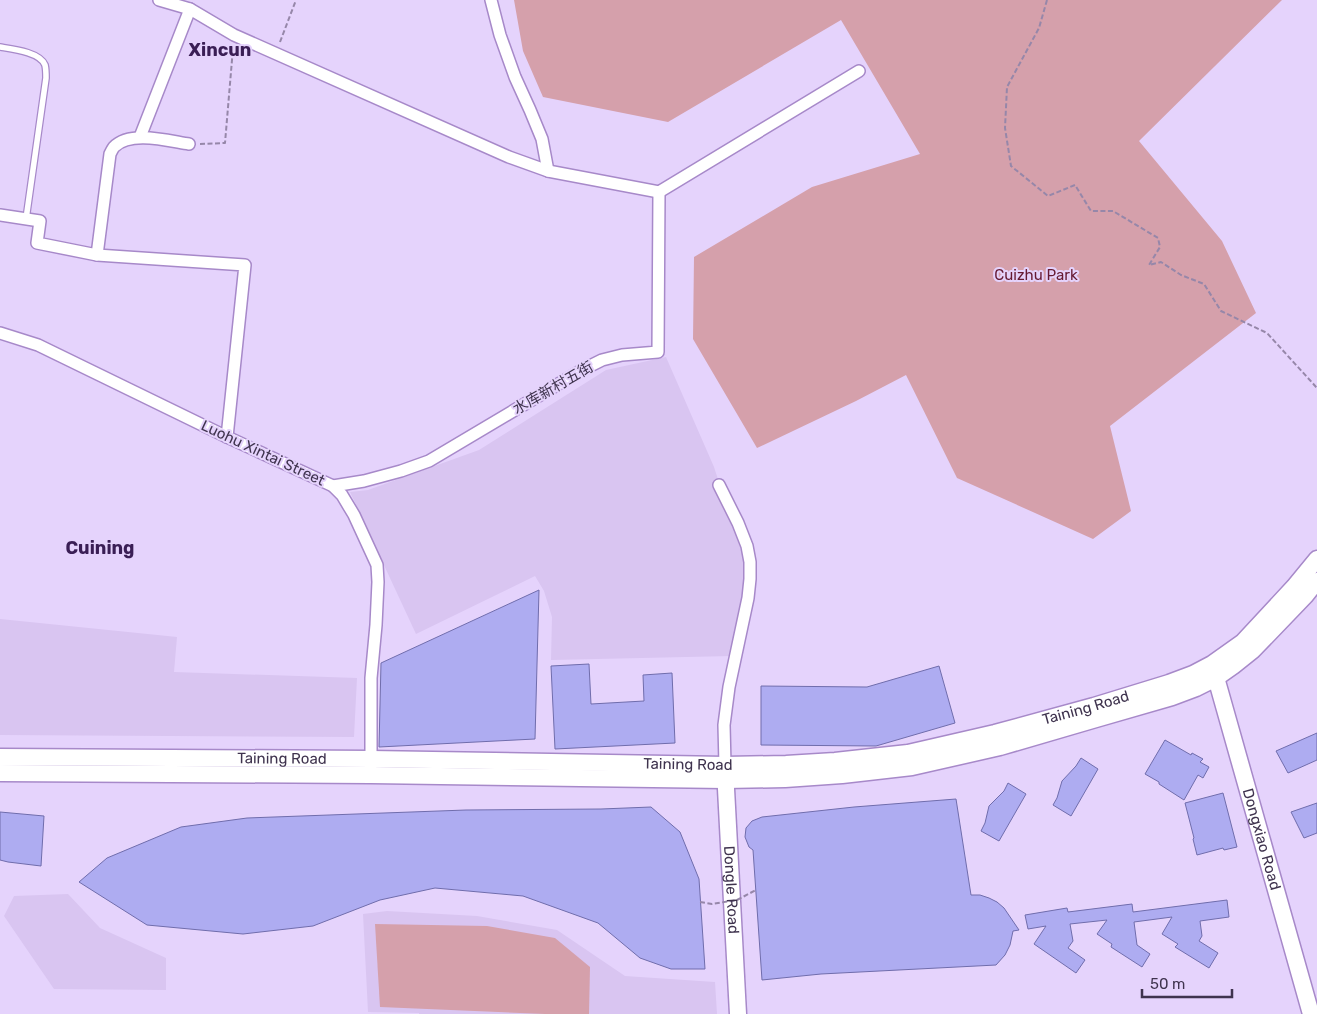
<svg xmlns="http://www.w3.org/2000/svg" width="1317" height="1014" viewBox="0 0 1317 1014" font-family="Rubik,'Noto Sans SC',sans-serif">
<style>
.built{fill:#d9c5f1}
.green{fill:#d5a0ab}
.building{fill:#aeacf1;stroke:#706dac}
.lines{fill:none;stroke-linecap:round;stroke-linejoin:round}
.lane-casing{stroke:#a789c9;stroke-width:8}
.street-casing{stroke:#a789c9;stroke-width:14}
.secondary-casing{stroke:#a789c9;stroke-width:19}
.path{stroke:#9687a9;stroke-width:2;stroke-dasharray:5 2.5;stroke-linecap:butt}
.lane{stroke:#fff;stroke-width:5.5}
.street{stroke:#fff;stroke-width:11}
.secondary{stroke:#fff;stroke-width:16}
.path-bridge{stroke:#9687a9;stroke-width:2;stroke-dasharray:5 2.5;stroke-linecap:butt}
.labels{text-anchor:middle;dominant-baseline:central;stroke-width:4;stroke-linejoin:round;paint-order:stroke}
.park-label{font-size:15px;fill:#661a33;stroke:#e5d3fc}
.street-label{font-size:15px;fill:#3f334e;stroke:#e5d3fc}
.quarter-label{font-size:18px;font-weight:bold;fill:#3a1e55;stroke:#e5d3fc}
</style>
<rect width="100%" height="100%" fill="#e5d3fc"/>
<g class="built">
<polygon points="666,357 714,467 746,566 741,615 732,656 551,660 552,617 544,591 535,576 416,634 350,492 368,490 479,450 606,370"/>
<polygon points="0,619 177,637 174,672 357,678 354,737 0,735"/>
<polygon points="68,894 100,928 166,958 166,990 54,989 4,916 14,896"/>
<polygon points="387,911 477,916 557,930 625,976 715,982 717,1014 419,1014 419,1013 368,1012 363,914"/>
</g>
<g class="green">
<polygon points="514,0 1282,0 1139,141 1222,241 1256,313 1110,426 1131,511 1093,539 957,478 906,375 856,401 757,448 693,339 694,257 812,187 920,154 841,20 668,122 543,97 523,51"/>
<polygon points="375,924 487,926 555,938 590,967 589,1014 545,1014 380,1007"/>
</g>
<g class="building">
<polygon points="539,590 535,739 379,747 381,663"/>
<polygon points="589,664 591,704 644,701 643,675 672,673 675,743 555,749 551,666"/>
<polygon points="939,666 955,723 876,746 761,745 761,686 867,687"/>
<polygon points="1317,733 1317,760 1288,773 1276,751"/>
<polygon points="1165,740 1191,755 1192,753 1203,759 1200,762 1209,767 1203,778 1198,775 1184,800 1159,784 1159,782 1145,774"/>
<polygon points="1081,758 1098,769 1071,816 1053,805 1057,798 1062,781 1076,766"/>
<polygon points="1008,783 1026,794 999,841 981,831 985,823 989,806 1004,791"/>
<polygon points="1223,793 1237,847 1224,850 1223,848 1197,855 1193,839 1194,838 1185,803"/>
<polygon points="956,799 971,895 980,895 989,898 997,902 1004,908 1019,930 1013,931 1010,945 1005,955 996,965 821,974 762,980 753,850 749,847 745,837 746,828 752,821 762,817 854,807"/>
<polygon points="1317,803 1317,833 1304,838 1291,812"/>
<polygon points="651,807 680,832 699,879 705,969 671,969 640,958 598,923 523,896 435,888 380,900 313,926 243,934 147,925 79,882 107,858 181,827 247,818 466,810 601,809"/>
<polygon points="0,812 44,816 41,866 8,862 0,860"/>
<polygon points="1227,900 1229,917 1200,921 1202,936 1199,941 1218,953 1209,968 1175,947 1178,944 1162,934 1172,917 1134,922 1137,945 1150,954 1142,967 1111,947 1112,944 1097,934 1107,920 1070,924 1073,941 1068,948 1085,960 1076,973 1034,944 1046,926 1028,929 1025,915 1067,908 1068,912 1132,904 1133,912"/>
</g>
<g class="lines">
<defs>
<path id="lane" d="M0,47C12,49 40,52 45,65C46,69 46,74 46,78L26,219"/>
<g id="street">
<polyline points="159,0 190,9 234,35 509,157 548,171 659,192 859,71"/>
<polyline points="491,0 500,35 515,77 530,110 542,139 548,171"/>
<polyline points="140,137 190,9"/>
<polyline points="0,215 40,221 37,243 97,255 245,265 227,437"/>
<path d="M97,255L110,154C110,154 113,148 114,147C130,130 169,141 189,144"/>
<polyline points="0,333 38,345 227,437 333,486 342,495 354,515 377,565 378,582 376,625 371,678 371,766"/>
<polyline points="719,485 738,523 747,546 750,562 750,579 748,598 729,687 724,725 725,765"/>
<polyline points="333,486 364,481 401,471 429,461 582,370 602,360 622,355 658,352 659,192"/>
</g>
<g id="secondary">
<path id="s1" d="M1213,667L1311,1014"/>
<path id="s2" d="M0,757L371,759L725,765L786,764L835,761L908,753L995,733L1094,706L1169,683L1193,674L1212,664L1243,642L1294,587L1317,559"/>
<path id="s3" d="M725,770L738,1014"/>
<polyline points="0,773 371,775 725,780 785,779 842,775 912,767 1000,747 1096,719 1172,697 1196,688 1216,678 1233,666 1253,650 1305,596 1317,581"/>
</g>
</defs>
<use href="#lane" class="lane-casing"/>
<use href="#street" class="street-casing"/>
<use href="#secondary" class="secondary-casing"/>
<g class="path">
<polyline points="1047,0 1039,28 1007,87 1005,128 1011,166 1048,196 1075,185 1091,211 1113,211 1158,238 1160,247 1149,265 1161,262 1181,275 1204,284 1221,311 1267,333 1317,388"/>
<polyline points="280,42 296,0"/>
<polyline points="200,144 225,143 233,48"/>
</g>
<use href="#lane" class="lane"/>
<use href="#street" class="street"/>
<use href="#secondary" class="secondary"/>
<polyline class="path-bridge" points="700,902 712,904 737,900 756,890"/>
</g>
<g class="labels">
<g class="park-label">
<text x="1036" y="275">Cuizhu Park</text>
</g>
<g class="street-label">
<text transform="translate(553 388) rotate(-30)">水库新村五街</text>
<text transform="translate(263 453) rotate(25)">Luohu Xintai Street</text>
<text stroke="none"><textPath href="#s2" startOffset="1092">Taining Road</textPath></text>
<text stroke="none"><textPath href="#s2" startOffset="282">Taining Road</textPath></text>
<text stroke="none"><textPath href="#s2" startOffset="688">Taining Road</textPath></text>
<text stroke="none"><textPath href="#s1" startOffset="179">Dongxiao Road</textPath></text>
<text stroke="none"><textPath href="#s3" startOffset="120">Dongle Road</textPath></text>
</g>
<g class="quarter-label">
<text x="220" y="50">Xincun</text>
<text x="100" y="548">Cuining</text>
</g>
</g>
<path d="M1142 989v8h90v-8" fill="none" stroke="#3f334e" stroke-width="2.5"/>
<text x="1150" y="989" font-size="15" fill="#3f334e" stroke="#e5d3fc" stroke-width="4" paint-order="stroke">50 m</text>
</svg>
